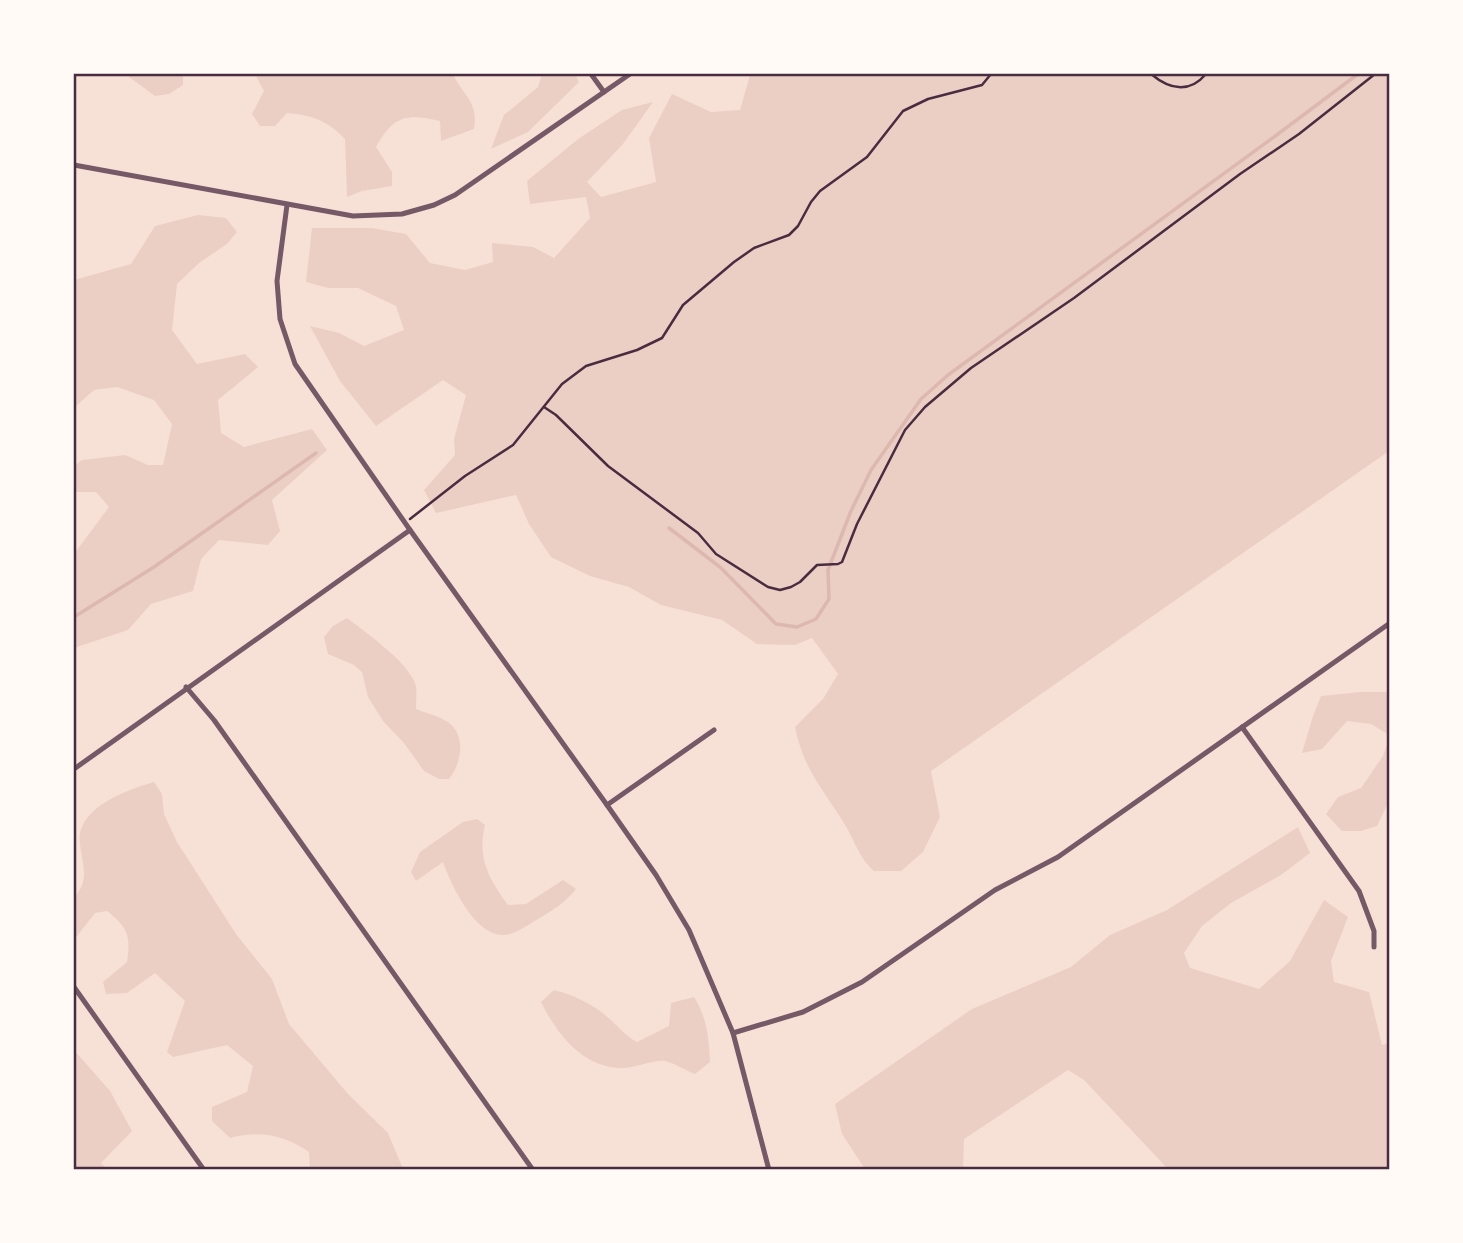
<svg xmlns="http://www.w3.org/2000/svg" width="1463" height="1243" viewBox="0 0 1463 1243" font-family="'Titillium Web',sans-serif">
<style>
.green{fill:#ebcfc5}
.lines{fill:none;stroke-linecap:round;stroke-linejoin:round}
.stream{stroke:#dcb8b0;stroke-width:3.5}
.path{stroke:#4a2c40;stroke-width:2.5}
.minor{stroke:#755966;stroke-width:5}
.neatline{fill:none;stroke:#4a2c40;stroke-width:2.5}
</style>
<rect width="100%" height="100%" fill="#f7e1d7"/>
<g class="green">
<polygon points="125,74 183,74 183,85 169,94 155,96"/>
<path d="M255,74H453C462,95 479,101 474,129L441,141L440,121C406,113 393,116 376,147L392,172V186L362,191L347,197L345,139C328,121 312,115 287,113L275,126H260L252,114L264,91Z"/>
<polygon points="542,74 575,74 579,82 528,132 491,149 504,115 538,87"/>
<path d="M750,75L1389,74V451L931,771L940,817L923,852L901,871H874C858,857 854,838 842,820C821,787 803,767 795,727L823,699L838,674L812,638L795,645L757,644L722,620L661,605L629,587L590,576L551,557L529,524L516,495L436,513L424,490L455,455L454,439L466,395L443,380L376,426L340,381L310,326L339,333L364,346L404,330L396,306L358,288H328L306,282L312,228H372L406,234L430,263L465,270L493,262L492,243L533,247L554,258L590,218L586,197L530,204L527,181L578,139L622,110L653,102L623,144L587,182L601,197L656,182L649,138L672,94L711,112L740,110Z"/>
<polygon points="198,215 226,218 237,232 227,244 199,263 177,284 172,330 197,364 245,354 258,367 218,400 221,433 244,447 312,429 327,450 272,500 280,531 268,545 219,540 201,559 193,591 151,604 128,630 74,648 74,554 109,507 96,492 76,492 74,497 74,466 82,460 125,455 148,465 163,465 172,424 154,400 117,387 94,390 74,408 74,367 76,355 74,341 74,280 131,264 155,226"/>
<path d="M347,618C365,632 410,663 416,686C417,692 416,702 416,709C426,713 439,716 448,722C467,736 461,764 449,779H439L424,771L404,743L383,721L368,697L362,672L354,665L328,654L324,637L333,626Z"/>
<polygon points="1361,692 1389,692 1389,735 1371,724 1347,721 1322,749 1302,753 1313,716 1321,696"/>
<polygon points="1389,739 1389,801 1377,826 1361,831 1342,831 1326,814 1338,797 1361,788 1383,756"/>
<path d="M154,782L162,794L164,814L177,842L236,934L272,979L289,1024L348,1094L388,1133L403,1169H310L309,1152C284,1135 259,1130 230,1138L212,1121V1107L247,1092L253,1066L227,1045L173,1057L167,1052L185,1001L155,973L127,993L106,994L103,982L127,962C131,935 128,928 107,911L95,913L74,940C73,927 72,913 74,901C75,894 82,889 83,882C86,869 81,857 80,844C75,808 127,790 154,782Z"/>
<path d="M477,819L485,825C477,858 489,879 508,905L526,904L563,880L576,889C565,903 553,910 538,919C528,925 514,935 503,935C474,935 451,884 443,862L416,881L411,872L420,852L463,822Z"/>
<polygon points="1298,827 1310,853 1281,875 1231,903 1202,926 1184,953 1190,968 1259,989 1290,961 1324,900 1348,917 1331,961 1334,982 1369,992 1382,1045 1389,1043 1389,1169 1168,1169 1084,1080 1068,1070 964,1139 963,1169 865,1169 842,1134 835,1104 972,1009 1071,967 1110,935 1167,910"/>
<path d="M554,990C575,995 596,1006 612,1021C620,1029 626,1036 637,1042L669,1026L671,1003L694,997C707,1018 709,1038 710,1062L695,1074C686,1071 675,1063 665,1061C656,1059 634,1068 622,1068C583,1068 557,1034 541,1002Z"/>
<polygon points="74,1050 110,1091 132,1131 101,1163 107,1169 74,1169"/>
</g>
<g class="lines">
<g class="stream">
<polyline points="669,528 720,567 776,624 797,627 816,619 829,599 828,570 851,511 871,470 921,399 948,375 1278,134 1358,74"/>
<polyline points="74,617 154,567 316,453"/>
</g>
<g class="path">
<polyline points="1059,74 1088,74"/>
<path d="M1151,74C1169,89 1189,94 1206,74"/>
<polyline points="544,407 556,415 608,466 698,533 716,554 768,587 780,590 791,587 800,582 817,565 838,564 842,562 857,524 905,430 925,407 971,368 1074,298 1240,174 1299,134 1375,74"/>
<polyline points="410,519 465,476 513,445 562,384 586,366 637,350 662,338 683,305 734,262 754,248 789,235 798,226 811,202 820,191 867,157 903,111 928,99 982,85 991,74"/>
</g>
<g class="minor">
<polyline points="591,74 604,92"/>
<polyline points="74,165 353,216 402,214 434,205 455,195 630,74"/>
<polyline points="287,205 277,281 280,319 295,364 410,530 607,805 656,875 689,930 733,1033 769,1170"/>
<polyline points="186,687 214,720 533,1170"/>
<polyline points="1242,727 1359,891 1374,931 1374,947"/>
<polyline points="74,769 410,530"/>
<polyline points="607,805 714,730"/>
<polyline points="74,987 204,1170"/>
<polyline points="733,1033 803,1012 862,982 995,890 1058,857 1390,623"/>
</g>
</g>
<rect width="1463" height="1243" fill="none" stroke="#fffaf5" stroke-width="150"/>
<rect x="75" y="75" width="1313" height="1093" class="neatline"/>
</svg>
